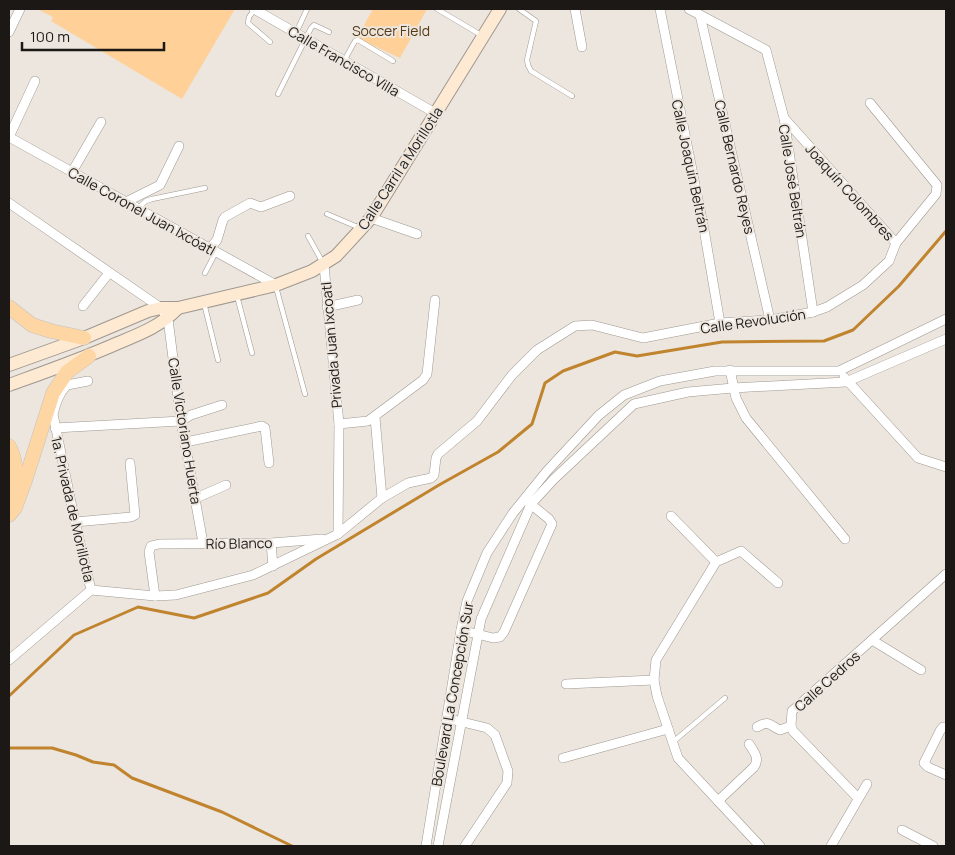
<svg xmlns="http://www.w3.org/2000/svg" width="955" height="855" viewBox="0 0 955 855" font-family="Manrope,sans-serif">
<style>
.green{fill:#ffd097}
.lines{fill:none;stroke-linecap:round;stroke-linejoin:round}
.stream{stroke:#c0842f;stroke-width:3}
.lane-casing{stroke:#9e9890;stroke-width:5.5}
.street-casing{stroke:#9e9890;stroke-width:10}
.secondary-casing{stroke:#9e9890;stroke-width:14}
.primary-casing{stroke:#c4c3c2;stroke-width:15}
.lane{stroke:#fff;stroke-width:4.5}
.street{stroke:#fff;stroke-width:9}
.secondary{stroke:#feead2;stroke-width:12}
.primary{stroke:#fdd6a4;stroke-width:14}
.labels{text-anchor:middle;dominant-baseline:central;stroke-width:4;stroke-linejoin:round;paint-order:stroke}
.park-label{font-size:14px;fill:#543a18;stroke:#ede6de}
.street-label{font-size:14px;fill:#1b1815;stroke:#ede6de}
</style>
<rect width="100%" height="100%" fill="#ede6de"/>
<g class="green">
<polygon points="37,9 235,9 182,99 51,21 53,17"/>
<polygon points="373,9 427,9 400,58 357,38"/>
</g>
<g class="lines">
<g class="stream">
<polyline points="9,696 74,635 138,607 194,618 268,593 316,559 439,485 498,452 532,424 545,383 563,371 615,352 637,356 722,342 824,341 853,330 899,286 946,231"/>
<polyline points="9,748 52,748 76,755 93,762 114,765 132,778 222,812 292,846"/>
</g>
<defs>
<g id="lane">
<polyline points="255,9 249,17 248,23 270,42"/>
<polyline points="437,9 481,35"/>
<polyline points="519,9 536,21 527,60 528,65 531,71 572,96"/>
<polyline points="296,33 307,9"/>
<polyline points="344,61 355,41 358,40 393,61"/>
<polyline points="278,94 311,28 314,25 329,32"/>
<polyline points="138,208 146,201 152,199 205,188"/>
<polyline points="327,214 360,228"/>
<polyline points="308,236 323,263"/>
<polyline points="205,273 216,252"/>
<polyline points="276,287 305,394"/>
<polyline points="237,296 252,353"/>
<polyline points="204,303 218,360"/>
<polyline points="673,742 725,698"/>
</g>
<g id="street">
<polyline points="254,9 435,113"/>
<polyline points="575,9 582,47"/>
<polyline points="660,9 705,235 720,323"/>
<polyline points="689,9 766,50 784,118 813,312"/>
<polyline points="700,15 770,320"/>
<polyline points="9,32 20,9"/>
<polyline points="784,118 896,243"/>
<polyline points="9,137 276,285"/>
<polyline points="9,137 35,81"/>
<polyline points="72,172 101,122"/>
<polyline points="126,202 160,185 179,146"/>
<polyline points="9,203 161,308 168,319 181,421 203,543"/>
<polyline points="371,218 417,234"/>
<polyline points="210,248 217,240 223,220 225,217 250,203 261,207 290,196"/>
<polyline points="324,265 339,424 338,534"/>
<polyline points="83,306 109,273"/>
<polyline points="327,307 358,300"/>
<polyline points="730,370 736,398 746,418 845,539"/>
<polyline points="844,377 918,458 946,467"/>
<path d="M88,381L67,385C59,393 56,403 53,414L75,522L91,590"/>
<polyline points="375,417 382,498"/>
<polyline points="339,424 368,421 423,380 427,374 435,300"/>
<polyline points="55,428 181,421 191,415 222,405"/>
<polyline points="186,442 262,426 265,428 269,463"/>
<polyline points="196,498 226,485"/>
<polyline points="671,516 716,562"/>
<polyline points="75,522 131,517 135,515 130,463"/>
<polyline points="271,543 273,566"/>
<polyline points="155,596 149,552 151,546 159,544 271,543 322,539"/>
<polyline points="461,630 493,638 500,637 504,632 552,524 549,519 528,502"/>
<polyline points="872,640 921,670"/>
<polyline points="9,660 91,590 155,596 176,595 253,575 338,534 382,498 408,483 431,478 434,475 436,458 438,454 477,421 512,375 537,350 575,326 592,325 643,338 720,323 770,320 813,312 827,307 863,285 889,261 896,243 936,194 937,185 870,103"/>
<polyline points="566,684 654,680"/>
<polyline points="446,718 487,728 495,735 508,771 507,783 465,846"/>
<path d="M757,727C770,720 769,725 780,730L791,726"/>
<polyline points="946,727 943,727 940,731 924,763 928,767 946,775"/>
<polyline points="563,758 668,729"/>
<polyline points="858,798 793,731 791,726 792,711 946,574"/>
<path d="M718,801L754,767C760,758 754,752 749,744"/>
<polyline points="902,830 933,846"/>
<polyline points="426,846 461,630 467,601 487,553 513,513 547,471 599,415 624,395 660,381 715,371 839,371 946,319"/>
<polyline points="438,846 481,619 531,504 554,479 634,404 688,392 733,388 846,382 946,339"/>
<polyline points="760,846 678,758 657,696 654,680 656,660 716,562 741,551 778,583"/>
<polyline points="831,846 867,784"/>
</g>
<g id="secondary">
<polyline points="9,365 84,338 148,311 161,308 178,308 276,285 312,271 336,256 371,218 500,9"/>
<path d="M9,385C45,372 82,359 118,343C140,334 161,326 178,308"/>
</g>
<g id="primary">
<polyline points="9,307 32,325 51,331 84,338"/>
<path d="M9,446C17,462 18,479 9,495"/>
<polyline points="9,515 15,508 25,481 53,393 67,372 89,356"/>
</g>
</defs>
<use href="#lane" class="lane-casing"/>
<use href="#street" class="street-casing"/>
<use href="#secondary" class="secondary-casing"/>
<use href="#primary" class="primary-casing"/>
<use href="#lane" class="lane"/>
<use href="#street" class="street"/>
<use href="#secondary" class="secondary"/>
<use href="#primary" class="primary"/>
</g>
<g class="labels">
<g class="park-label">
<text x="391" y="30">Soccer Field</text>
</g>
<g class="street-label">
<text transform="translate(344 61) rotate(30)">Calle Francisco Villa</text>
<text transform="translate(691 166) rotate(78)">Calle Joaquín Beltrán</text>
<text transform="translate(735 167) rotate(77)">Calle Bernardo Reyes</text>
<text transform="translate(400 168) rotate(-57)">Calle Carril a Morillotla</text>
<text transform="translate(793 181) rotate(81)">Calle José Beltrán</text>
<text transform="translate(850 192) rotate(48)">Joaquín Colombres</text>
<text transform="translate(142 211) rotate(29)">Calle Coronel Juan Ixcóatl</text>
<text transform="translate(753 321) rotate(-8)">Calle Revolución</text>
<text transform="translate(331 345) rotate(-95)">Privada Juan Ixcoatl</text>
<text transform="translate(185 431) rotate(81)">Calle Victoriano Huerta</text>
<text transform="translate(73 509) rotate(77)">1a. Privada de Morillotla</text>
<text transform="translate(239 543) rotate(-1)">Río Blanco</text>
<text transform="translate(827 681) rotate(-42)">Calle Cedros</text>
<text transform="translate(452 694) rotate(-80)">Boulevard La Concepción Sur</text>
</g>
</g>
<rect width="955" height="855" fill="none" stroke="#1b1815" stroke-width="20"/>
<path d="M22 42v8h142v-8" fill="none" stroke="#1b1815" stroke-width="2.5"/>
<text x="30" y="42" font-size="15" fill="#1b1815" stroke="#ede6de" stroke-width="4" paint-order="stroke">100 m</text>
</svg>
